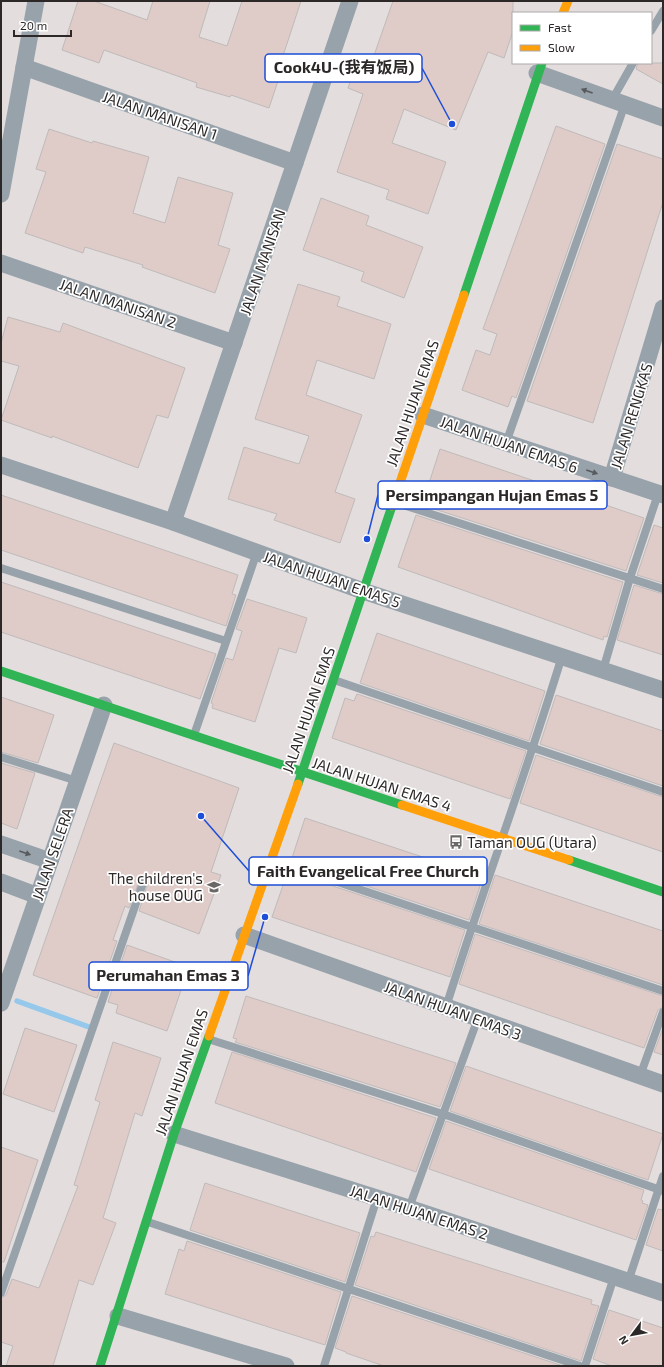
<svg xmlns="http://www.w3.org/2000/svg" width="664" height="1367" viewBox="0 0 664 1367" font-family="'Exo 2','Noto Sans SC',sans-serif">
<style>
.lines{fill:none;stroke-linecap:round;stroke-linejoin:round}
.stream{stroke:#95c8eb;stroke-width:5.5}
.building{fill:#dfcbc8;stroke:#bfbbba}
.lane{stroke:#98a2ab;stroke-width:8}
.street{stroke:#98a2ab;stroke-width:17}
.fast{stroke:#30b455;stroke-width:9}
.slow{stroke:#ff9f0a;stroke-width:9}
.oneway{fill:#57595c}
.labels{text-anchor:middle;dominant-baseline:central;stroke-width:3.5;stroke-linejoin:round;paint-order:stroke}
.street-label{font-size:15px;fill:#2c2827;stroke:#fff}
.poi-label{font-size:15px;fill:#2c2827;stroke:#fff;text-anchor:start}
.leader{fill:none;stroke:#1d4ed8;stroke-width:1.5}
.callout-dot{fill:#1d4ed8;stroke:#fff;stroke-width:1.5}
.callout{fill:#fff;stroke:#1d4ed8;stroke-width:1.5}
.callout-label{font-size:16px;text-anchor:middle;font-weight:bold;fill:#2c2827}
</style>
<rect width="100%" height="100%" fill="#e3dedd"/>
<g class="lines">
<polyline class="stream" points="17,1001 89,1027"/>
</g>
<g class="building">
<polygon points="78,1 94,1 147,20 153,1 210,1 199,37 227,46 242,1 301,1 279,68 282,69 269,108 231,95 230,97 196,87 197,83 104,50 99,63 62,50"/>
<polygon points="393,1 513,1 513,31 504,58 488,52 456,130 404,109 392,143 446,162 428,214 386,199 389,190 337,172 363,94 348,88 358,59 371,64"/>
<polygon points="638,63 663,63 663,84 636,69"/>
<polygon points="556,126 605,144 516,398 512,396 508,407 462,390 476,350 490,355 497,334 483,329"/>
<polygon points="49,129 92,143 93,141 149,157 133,213 165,223 178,177 233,193 218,245 230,249 215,293 142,267 143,265 85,247 83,253 25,233 46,172 36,169"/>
<polygon points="617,144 663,159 663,202 593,423 527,401"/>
<polygon points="321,198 369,216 366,225 423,247 404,298 361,281 364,272 303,250"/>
<polygon points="298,284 340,297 337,306 391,324 374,379 317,360 306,395 362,415 335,492 355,499 340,543 274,520 277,514 228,499 244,447 299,464 309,436 255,419"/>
<polygon points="8,317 60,332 63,323 185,368 168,418 157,415 138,468 52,436 52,438 1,420 19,366 1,361 1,343"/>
<polygon points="440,449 644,518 626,571 422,505"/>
<polygon points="1,495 238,575 232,594 236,595 226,626 1,550"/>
<polygon points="416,515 623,582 607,637 604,636 603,640 398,567"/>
<polygon points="654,525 663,528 663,583 637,575"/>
<polygon points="1,582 216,654 200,699 1,632"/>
<polygon points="634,585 663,594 663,655 617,640"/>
<polygon points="247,599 307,618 296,653 279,648 255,722 212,708 213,704 211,703 226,658 233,660 242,631 236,629"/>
<polygon points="377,633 545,691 529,741 360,683"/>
<polygon points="357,694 526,751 510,799 332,738 345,698 354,701"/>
<polygon points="556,695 663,731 663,786 540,744"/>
<polygon points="1,697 54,715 38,763 1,752"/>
<polygon points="114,743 239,788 211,872 221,875 199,934 139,911 148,882 145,878 140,879 129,908 125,906 113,940 117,941 97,998 33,975"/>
<polygon points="536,755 663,797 663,852 520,803"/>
<polygon points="1,763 35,773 17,829 1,823"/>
<polygon points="305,818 483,877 469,920 291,861"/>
<polygon points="288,871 465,930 450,977 272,917"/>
<polygon points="495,875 663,931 663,985 479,924"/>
<polygon points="475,934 663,996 663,1007 658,1010 644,1048 459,984"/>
<polygon points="127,945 189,967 167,1031 116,1013 118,1005 108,1002"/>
<polygon points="246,996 456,1063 440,1107 235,1042 237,1039 233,1038"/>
<polygon points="25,1028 77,1045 54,1112 3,1094"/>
<polygon points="663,1028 663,1055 654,1052"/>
<polygon points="113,1042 161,1058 142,1116 135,1113 103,1218 116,1223 93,1285 79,1280 53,1366 6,1366 13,1346 1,1342 1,1298 6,1295 12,1279 39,1288 78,1186 74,1185 100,1102 95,1100"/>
<polygon points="232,1052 436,1118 416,1172 215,1103"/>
<polygon points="466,1066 663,1134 648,1180 450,1111"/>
<polygon points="446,1121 644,1190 641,1200 643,1201 642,1203 648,1205 636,1240 429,1169"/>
<polygon points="1,1147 38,1160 4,1262 1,1262"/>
<polygon points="205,1183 360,1233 345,1282 190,1230"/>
<polygon points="658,1209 663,1210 663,1251 646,1245"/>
<polygon points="376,1232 592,1300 591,1304 599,1306 581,1361 355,1285 371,1236 374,1237"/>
<polygon points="187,1241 341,1292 325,1345 165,1294 179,1249 184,1251"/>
<polygon points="352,1296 563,1366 384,1366 346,1353 346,1352 335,1348"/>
<polygon points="609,1310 663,1328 663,1366 612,1366 593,1359"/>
</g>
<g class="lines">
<g class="lane">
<polyline points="651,31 663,11"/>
<polyline points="612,100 633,63"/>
<polyline points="506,443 625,104"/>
<polyline points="394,502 663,589"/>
<polyline points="1,568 226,641"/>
<polyline points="603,670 630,578 658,494"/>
<polyline points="334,680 663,792"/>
<polyline points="194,735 257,552"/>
<polyline points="1,757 77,781"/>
<polyline points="272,860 663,991"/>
<path d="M446,1007C483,889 526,774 562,656"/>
<polyline points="208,1039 443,1114 663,1191"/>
<polyline points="640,1076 663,1012"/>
<polyline points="409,1208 478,1018"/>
<polyline points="148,1222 580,1366"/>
<polyline points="628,1282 663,1176"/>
<polyline points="1,1293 143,883"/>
<polyline points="324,1366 377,1198"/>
<polyline points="585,1366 614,1277"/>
</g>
<g class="street">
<polyline points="24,67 295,163"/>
<polyline points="537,73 663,118"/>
<polyline points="1,194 36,1"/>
<polyline points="1,263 234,343"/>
<polyline points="423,415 663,495"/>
<polyline points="1,465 173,522 363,591 663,690"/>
<polyline points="612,478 663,308"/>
<polyline points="173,522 350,1"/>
<polyline points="1,844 50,861"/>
<polyline points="1,882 38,896"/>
<polyline points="244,935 663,1084"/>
<polyline points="1,1003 104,705"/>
<polyline points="174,1134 409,1208 663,1293"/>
<polyline points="118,1316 286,1366"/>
</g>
<g class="fast">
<polyline points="464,295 542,63"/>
<polyline points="1,671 402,805"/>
<polyline points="298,784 392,506"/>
<polyline points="569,860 663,892"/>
<polyline points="100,1366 174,1134 209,1036"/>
</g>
<g class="slow">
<polyline points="563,13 568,1"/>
<polyline points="392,506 464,295"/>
<polyline points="402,805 569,860"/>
<polyline points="209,1036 298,784"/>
</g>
</g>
<defs><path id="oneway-solid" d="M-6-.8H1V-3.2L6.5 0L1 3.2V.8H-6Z"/></defs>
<g class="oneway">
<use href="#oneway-solid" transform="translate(587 91) rotate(-160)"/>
<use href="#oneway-solid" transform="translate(592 472) rotate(19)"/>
<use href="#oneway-solid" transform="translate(25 853) rotate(19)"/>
</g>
<defs>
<symbol id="bus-bare" viewBox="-9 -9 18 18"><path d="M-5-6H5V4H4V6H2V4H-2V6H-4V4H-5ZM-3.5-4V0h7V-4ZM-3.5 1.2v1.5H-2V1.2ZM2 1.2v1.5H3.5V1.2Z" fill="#6c6867" stroke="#fff" stroke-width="2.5" paint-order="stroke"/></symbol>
<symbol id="school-bare" viewBox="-9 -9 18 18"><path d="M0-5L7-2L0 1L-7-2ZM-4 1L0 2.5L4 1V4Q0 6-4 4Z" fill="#6c6867" stroke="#fff" stroke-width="2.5" paint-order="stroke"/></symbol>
</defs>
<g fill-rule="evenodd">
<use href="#bus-bare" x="446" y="832" width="20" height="20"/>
<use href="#school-bare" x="204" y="877" width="20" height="20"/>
</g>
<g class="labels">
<g class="street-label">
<text transform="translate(160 115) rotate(19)">JALAN MANISAN 1</text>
<text transform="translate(262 262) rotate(-71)">JALAN MANISAN</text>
<text transform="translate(118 303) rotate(19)">JALAN MANISAN 2</text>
<text transform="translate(412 403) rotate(-71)">JALAN HUJAN EMAS</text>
<text transform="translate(631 416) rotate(-73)">JALAN RENGKAS</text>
<text transform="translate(509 444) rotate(19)">JALAN HUJAN EMAS 6</text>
<text transform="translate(332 579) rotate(19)">JALAN HUJAN EMAS 5</text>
<text transform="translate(308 710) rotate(-71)">JALAN HUJAN EMAS</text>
<text transform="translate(382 784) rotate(18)">JALAN HUJAN EMAS 4</text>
<text transform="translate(52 854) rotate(-71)">JALAN SELERA</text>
<text transform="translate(453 1010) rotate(20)">JALAN HUJAN EMAS 3</text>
<text transform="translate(181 1072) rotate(-71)">JALAN HUJAN EMAS</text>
<text transform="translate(419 1212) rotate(18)">JALAN HUJAN EMAS 2</text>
</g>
<g class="poi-label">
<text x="467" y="842">Taman OUG (Utara)</text>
<text x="203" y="878" text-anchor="end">The children's<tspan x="203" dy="17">house OUG</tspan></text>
</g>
</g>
<path class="leader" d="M452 124L422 68M367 539L378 495M201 816L249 871M265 917L248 976"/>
<g class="callout-dot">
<circle cx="452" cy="124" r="4"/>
<circle cx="367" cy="539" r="4"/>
<circle cx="201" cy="816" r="4"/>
<circle cx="265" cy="917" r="4"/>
</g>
<g class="callout">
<rect x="265" y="54" width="157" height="28" rx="4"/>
<rect x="378" y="481" width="229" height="28" rx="4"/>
<rect x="249" y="857" width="238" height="28" rx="4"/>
<rect x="89" y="962" width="159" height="28" rx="4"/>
</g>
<g class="callout-label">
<text x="344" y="73">Cook4U-(我有饭局)</text>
<text x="492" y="501">Persimpangan Hujan Emas 5</text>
<text x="368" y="877">Faith Evangelical Free Church</text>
<text x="168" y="981">Perumahan Emas 3</text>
</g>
<rect width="664" height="1367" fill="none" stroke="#2c2827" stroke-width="4"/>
<rect x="512" y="12" width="140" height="52" fill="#ffffff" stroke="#aba9a9"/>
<rect x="520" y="25" width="20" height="6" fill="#30b455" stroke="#aba9a9"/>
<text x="548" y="32" font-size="12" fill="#2c2827">Fast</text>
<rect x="520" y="45" width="20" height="6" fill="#ff9f0a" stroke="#aba9a9"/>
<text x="548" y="52" font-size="12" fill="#2c2827">Slow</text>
<g transform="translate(632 1335) rotate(238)" stroke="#ffffff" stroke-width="3" paint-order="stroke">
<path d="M0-3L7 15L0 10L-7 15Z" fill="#2c2827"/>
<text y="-6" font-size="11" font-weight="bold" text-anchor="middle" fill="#2c2827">N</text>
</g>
<path d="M14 30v6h57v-6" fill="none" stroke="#2c2827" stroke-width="2"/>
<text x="20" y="30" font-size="12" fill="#2c2827" stroke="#ffffff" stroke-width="3" paint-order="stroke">20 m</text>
</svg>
